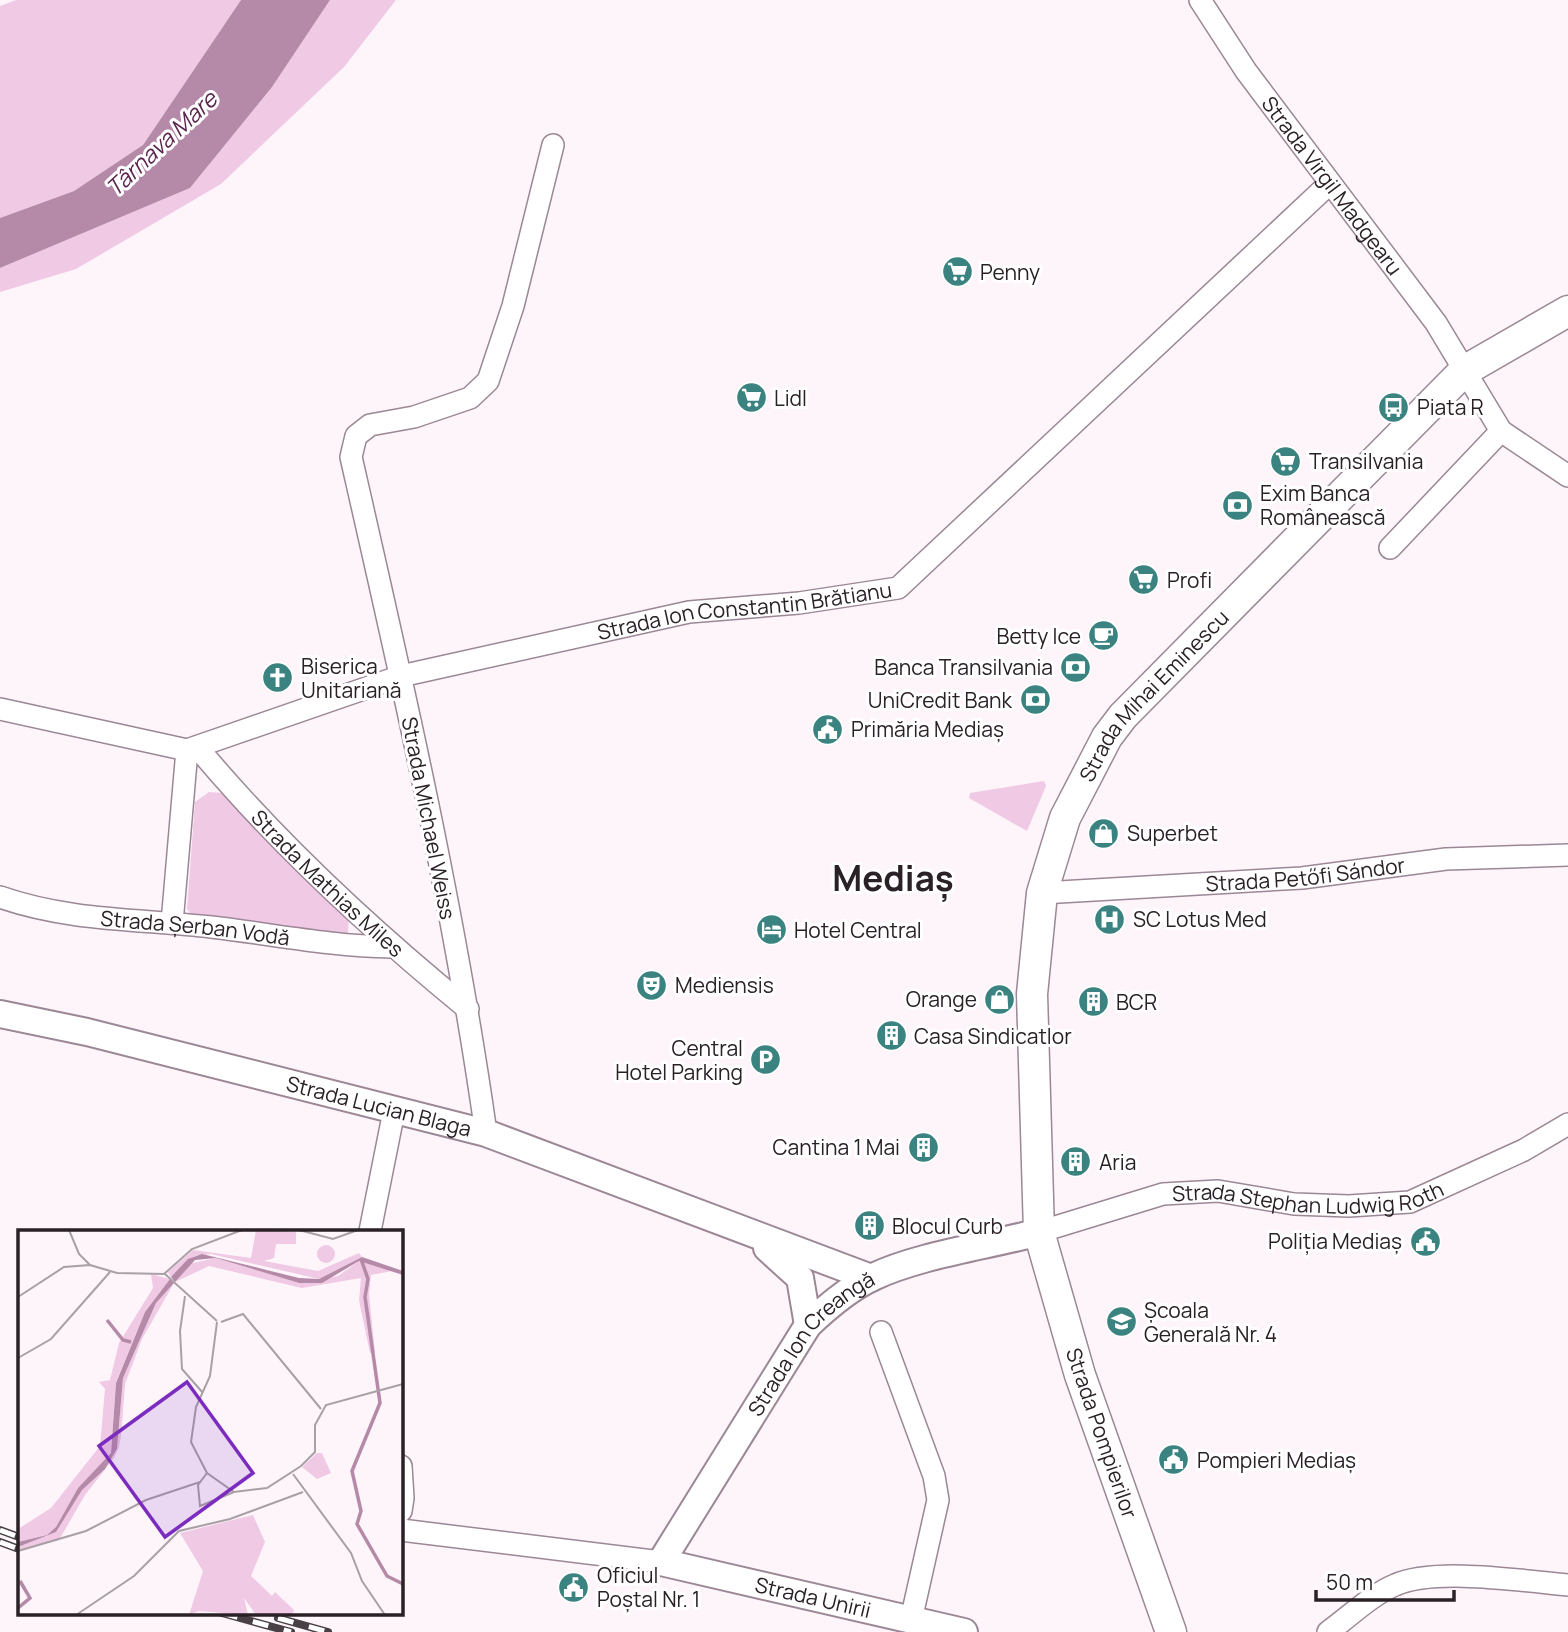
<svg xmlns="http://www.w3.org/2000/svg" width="1568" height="1632" viewBox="0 0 1568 1632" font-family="Manrope,sans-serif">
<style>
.green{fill:#f0c9e4}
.water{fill:#b48aa8}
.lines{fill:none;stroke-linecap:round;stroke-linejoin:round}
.minor-casing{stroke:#9b8795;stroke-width:24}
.tertiary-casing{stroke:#9b8795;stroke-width:30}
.secondary-casing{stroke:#9b8795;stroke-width:33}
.minor{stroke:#fff;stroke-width:21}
.tertiary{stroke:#fff;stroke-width:26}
.secondary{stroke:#fff;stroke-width:30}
.rail-casing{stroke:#494046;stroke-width:8}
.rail{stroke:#fff;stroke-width:5;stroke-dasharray:16;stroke-linecap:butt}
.labels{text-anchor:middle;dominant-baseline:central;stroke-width:6;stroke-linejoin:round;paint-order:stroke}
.street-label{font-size:21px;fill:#2a2127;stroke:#fff}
.poi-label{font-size:21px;fill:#2a2127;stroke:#fff;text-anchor:start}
.water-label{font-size:23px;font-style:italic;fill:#5b274f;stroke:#fff}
.town-label{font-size:35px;font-weight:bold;fill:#2a2127;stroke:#fff}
.inset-river{fill:none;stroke:#b48aa8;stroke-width:3.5}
.inset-road{fill:none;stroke:#a9a0a6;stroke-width:2}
.view{fill:#7b2cbf;fill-opacity:0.15;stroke:#7b2cbf;stroke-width:3.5}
.inset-edge{fill:none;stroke:#2a2127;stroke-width:3.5}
</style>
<rect width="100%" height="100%" fill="#fef5fb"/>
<g class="green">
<polygon points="16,0 241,0 143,145 74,191 0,218 0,6"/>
<polygon points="330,0 396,0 344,67 221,184 76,269 0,292 0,268 190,188 272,87"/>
<polygon points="1044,781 1046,786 1027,831 969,798 970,793"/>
<polygon points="209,792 236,794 349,908 348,937 197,922 187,909 195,802"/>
</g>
<polygon class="water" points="241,0 330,0 272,87 190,188 0,268 0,218 74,191 143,145"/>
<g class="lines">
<defs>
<g id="minor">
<path id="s1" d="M1200,0L1246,71L1436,323L1501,431L1568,476"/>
<polyline points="1390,548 1501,431"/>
<path id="s2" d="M0,709L187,750L401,676L689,612L799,603L898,588L1329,184"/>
<path id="s3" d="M197,747C278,844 370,929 468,1009"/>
<path id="s4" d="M1042,893L1302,878L1446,859L1568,855"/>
<path id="s5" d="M0,897C68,921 140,919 211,927C272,934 330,946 391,947"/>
<polyline points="172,923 187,750"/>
<path d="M486,1133C454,906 402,681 351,457L356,436L370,425L414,417L470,398L488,381L513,306L553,145"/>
<polyline points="370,1231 394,1111"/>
<path id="s6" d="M1039,1232L1163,1194L1218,1191L1294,1204L1349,1206L1410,1202L1524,1150L1568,1124"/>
<polyline points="881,1332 934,1476 938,1500 911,1620"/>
<polyline points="401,1466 403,1498 401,1511"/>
<polyline points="401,1530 661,1562"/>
<path d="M1328,1632C1349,1617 1371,1595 1395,1585C1435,1567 1523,1581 1568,1585"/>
</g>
<g id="tertiary">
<path id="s7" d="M0,1014L87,1032L486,1133L871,1278"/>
<polyline points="767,1248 800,1278 808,1325"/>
<path id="s8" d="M964,1632L661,1562L808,1325C827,1307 849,1288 873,1277C919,1255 988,1246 1039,1232"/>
</g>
<g id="secondary">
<path id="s9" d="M1171,1632L1080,1375L1039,1232L1032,994L1042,893L1065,818L1107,737L1123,716L1464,371L1568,311"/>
</g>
</defs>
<use href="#minor" class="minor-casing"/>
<use href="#tertiary" class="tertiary-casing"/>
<use href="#secondary" class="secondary-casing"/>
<use href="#minor" class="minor"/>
<use href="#tertiary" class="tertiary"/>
<use href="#secondary" class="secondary"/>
<defs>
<g id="rail">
<polyline points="0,1530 19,1537"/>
<polyline points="0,1542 19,1549"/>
<polyline points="222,1613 291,1632"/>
<polyline points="278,1618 328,1632"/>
</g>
</defs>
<use href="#rail" class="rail-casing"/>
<use href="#rail" class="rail"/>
</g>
<defs>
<symbol id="supermarket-disc" viewBox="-11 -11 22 22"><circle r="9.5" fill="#3b8380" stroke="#fff"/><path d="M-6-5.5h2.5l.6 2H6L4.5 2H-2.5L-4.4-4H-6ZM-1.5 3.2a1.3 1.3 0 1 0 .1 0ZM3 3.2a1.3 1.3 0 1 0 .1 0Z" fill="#fff"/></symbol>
<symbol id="bus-disc" viewBox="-11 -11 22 22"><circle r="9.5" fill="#3b8380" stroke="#fff"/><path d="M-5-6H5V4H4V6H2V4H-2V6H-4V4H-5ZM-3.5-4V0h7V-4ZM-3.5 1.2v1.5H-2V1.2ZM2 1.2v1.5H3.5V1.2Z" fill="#fff"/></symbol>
<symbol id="bank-disc" viewBox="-11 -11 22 22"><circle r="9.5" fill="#3b8380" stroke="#fff"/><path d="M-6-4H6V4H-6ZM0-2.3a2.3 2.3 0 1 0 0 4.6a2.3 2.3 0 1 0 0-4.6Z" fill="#fff"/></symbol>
<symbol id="cafe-disc" viewBox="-11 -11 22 22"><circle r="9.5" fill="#3b8380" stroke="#fff"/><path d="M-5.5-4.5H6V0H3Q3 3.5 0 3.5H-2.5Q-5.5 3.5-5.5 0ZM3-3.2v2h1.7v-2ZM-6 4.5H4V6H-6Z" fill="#fff"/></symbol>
<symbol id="church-disc" viewBox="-11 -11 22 22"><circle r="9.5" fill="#3b8380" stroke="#fff"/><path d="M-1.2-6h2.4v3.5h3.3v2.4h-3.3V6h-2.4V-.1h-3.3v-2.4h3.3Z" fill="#fff"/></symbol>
<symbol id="civic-disc" viewBox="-11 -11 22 22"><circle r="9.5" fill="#3b8380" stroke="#fff"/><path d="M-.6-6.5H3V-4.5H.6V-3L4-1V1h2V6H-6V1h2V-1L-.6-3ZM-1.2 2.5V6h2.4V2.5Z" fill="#fff"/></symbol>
<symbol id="shop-disc" viewBox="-11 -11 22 22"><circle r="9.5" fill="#3b8380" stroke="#fff"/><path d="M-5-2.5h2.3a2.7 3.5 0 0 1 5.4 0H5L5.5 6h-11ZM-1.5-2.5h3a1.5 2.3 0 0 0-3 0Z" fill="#fff"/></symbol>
<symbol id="hospital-disc" viewBox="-11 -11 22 22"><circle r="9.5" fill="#3b8380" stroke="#fff"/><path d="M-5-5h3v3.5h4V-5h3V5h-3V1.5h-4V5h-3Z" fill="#fff"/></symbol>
<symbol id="hotel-disc" viewBox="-11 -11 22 22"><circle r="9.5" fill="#3b8380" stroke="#fff"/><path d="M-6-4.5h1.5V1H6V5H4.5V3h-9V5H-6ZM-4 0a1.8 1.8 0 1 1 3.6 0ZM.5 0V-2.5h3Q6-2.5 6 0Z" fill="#fff"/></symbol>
<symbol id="theatre-disc" viewBox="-11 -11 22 22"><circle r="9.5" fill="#3b8380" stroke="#fff"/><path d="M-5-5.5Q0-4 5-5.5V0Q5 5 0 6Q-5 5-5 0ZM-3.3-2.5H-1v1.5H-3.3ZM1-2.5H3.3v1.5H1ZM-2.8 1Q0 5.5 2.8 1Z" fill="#fff"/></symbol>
<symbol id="building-disc" viewBox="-11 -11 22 22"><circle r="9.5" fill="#3b8380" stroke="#fff"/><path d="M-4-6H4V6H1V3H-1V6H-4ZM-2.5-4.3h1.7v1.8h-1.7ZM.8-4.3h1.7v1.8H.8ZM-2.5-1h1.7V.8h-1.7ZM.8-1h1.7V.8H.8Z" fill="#fff"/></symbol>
<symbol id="parking-disc" viewBox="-11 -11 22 22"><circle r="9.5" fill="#3b8380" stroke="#fff"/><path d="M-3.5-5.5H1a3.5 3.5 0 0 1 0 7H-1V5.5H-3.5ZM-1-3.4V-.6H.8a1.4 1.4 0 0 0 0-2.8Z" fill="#fff"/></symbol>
<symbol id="school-disc" viewBox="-11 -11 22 22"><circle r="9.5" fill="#3b8380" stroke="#fff"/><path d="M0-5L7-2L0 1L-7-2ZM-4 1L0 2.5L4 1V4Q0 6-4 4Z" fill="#fff"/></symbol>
</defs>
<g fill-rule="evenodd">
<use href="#supermarket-disc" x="940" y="254" width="35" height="35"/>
<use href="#supermarket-disc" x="734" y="380" width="35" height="35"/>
<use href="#bus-disc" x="1376" y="390" width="35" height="35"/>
<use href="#supermarket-disc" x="1268" y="444" width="35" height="35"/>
<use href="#bank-disc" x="1220" y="488" width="35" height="35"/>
<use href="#supermarket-disc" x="1126" y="562" width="35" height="35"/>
<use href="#cafe-disc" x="1086" y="618" width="35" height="35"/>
<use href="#bank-disc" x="1058" y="650" width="35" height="35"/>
<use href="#church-disc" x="260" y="660" width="35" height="35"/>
<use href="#bank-disc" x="1018" y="682" width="35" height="35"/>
<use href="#civic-disc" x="810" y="712" width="35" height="35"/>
<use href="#shop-disc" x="1086" y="816" width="35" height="35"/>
<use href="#hospital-disc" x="1092" y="902" width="35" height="35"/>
<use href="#hotel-disc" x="754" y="912" width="35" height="35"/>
<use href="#theatre-disc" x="634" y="968" width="35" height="35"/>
<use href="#shop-disc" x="982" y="982" width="35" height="35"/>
<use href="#building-disc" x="1076" y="984" width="35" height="35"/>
<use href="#building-disc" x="874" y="1018" width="35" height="35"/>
<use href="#parking-disc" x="748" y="1042" width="35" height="35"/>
<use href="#building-disc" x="906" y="1130" width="35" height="35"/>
<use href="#building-disc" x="1058" y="1144" width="35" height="35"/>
<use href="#building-disc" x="852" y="1208" width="35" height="35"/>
<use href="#civic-disc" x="1408" y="1224" width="35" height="35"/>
<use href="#school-disc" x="1104" y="1304" width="35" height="35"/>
<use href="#civic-disc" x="1156" y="1442" width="35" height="35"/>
<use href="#civic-disc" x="556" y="1570" width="35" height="35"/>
</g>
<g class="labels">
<g class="street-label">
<text stroke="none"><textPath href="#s1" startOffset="228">Strada Virgil Madgearu</textPath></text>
<text stroke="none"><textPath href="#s2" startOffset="768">Strada Ion Constantin Brătianu</textPath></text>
<text stroke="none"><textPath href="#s9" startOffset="992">Strada Mihai Eminescu</textPath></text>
<text transform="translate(429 818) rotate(79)">Strada Michael Weiss</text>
<text stroke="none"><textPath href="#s4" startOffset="264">Strada Petőfi Sándor</textPath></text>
<text stroke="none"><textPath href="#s3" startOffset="189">Strada Mathias Miles</textPath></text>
<text stroke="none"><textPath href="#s5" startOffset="198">Strada Șerban Vodă</textPath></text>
<text stroke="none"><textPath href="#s7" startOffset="390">Strada Lucian Blaga</textPath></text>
<text stroke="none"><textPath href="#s6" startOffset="276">Strada Stephan Ludwig Roth</textPath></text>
<text stroke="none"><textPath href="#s8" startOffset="578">Strada Ion Creangă</textPath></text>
<text transform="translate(1102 1433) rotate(71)">Strada Pompierilor</text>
<text transform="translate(813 1597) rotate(13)">Strada Unirii</text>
</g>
<g class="poi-label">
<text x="980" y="272">Penny</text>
<text x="774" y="398">Lidl</text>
<text x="1417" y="407">Piata R</text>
<text x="1309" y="461">Transilvania</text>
<text x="1260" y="493">Exim Banca<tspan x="1260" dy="24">Românească</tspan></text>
<text x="1167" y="580">Profi</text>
<text x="1081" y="636" text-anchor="end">Betty Ice</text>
<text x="301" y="666">Biserica<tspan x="301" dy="24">Unitariană</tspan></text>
<text x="1053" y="667" text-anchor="end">Banca Transilvania</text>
<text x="1012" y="700" text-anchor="end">UniCredit Bank</text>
<text x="851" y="729">Primăria Mediaș</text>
<text x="1127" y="833">Superbet</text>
<text x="1133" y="919">SC Lotus Med</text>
<text x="794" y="930">Hotel Central</text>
<text x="675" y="985">Mediensis</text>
<text x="977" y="999" text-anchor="end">Orange</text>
<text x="1116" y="1002">BCR</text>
<text x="914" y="1036">Casa Sindicatlor</text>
<text x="743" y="1048" text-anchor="end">Central<tspan x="743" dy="24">Hotel Parking</tspan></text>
<text x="900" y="1147" text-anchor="end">Cantina 1 Mai</text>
<text x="1099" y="1162">Aria</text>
<text x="892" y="1226">Blocul Curb</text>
<text x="1402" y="1241" text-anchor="end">Poliția Mediaș</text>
<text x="1144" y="1310">Școala<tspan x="1144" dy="24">Generală Nr. 4</tspan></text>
<text x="1197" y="1460">Pompieri Mediaș</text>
<text x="597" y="1575">Oficiul<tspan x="597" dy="24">Poștal Nr. 1</tspan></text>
</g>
<g class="water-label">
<text transform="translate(161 143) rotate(-43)">Târnava Mare</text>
</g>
<g class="town-label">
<text x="893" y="878">Mediaș</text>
</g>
</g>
<g transform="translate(18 1230)">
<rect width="385" height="385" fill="#fef5fb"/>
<path d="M238,0L278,2V14H258L256,28L246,31L300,41L341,23L344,27L301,49L193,24L177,26L153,47L150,42L175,20L233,28ZM299 24a9 9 0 1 1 18 0a9 9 0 1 1-18 0ZM198,28L281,53L320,46L341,31L374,41L353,45L351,64L357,123H352L341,70L343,48L284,58L191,36L157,52L170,34ZM133,44L152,49L127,82L98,152L93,223L60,258L38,297L29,305L0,312V299L33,278L82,216L87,159L81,152L92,150L101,113L135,58ZM156,53L124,109L107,154L103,206L101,217L96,228L67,265L41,310L0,321V317L38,302L64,259L87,239L99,219L105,148L138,73ZM299,223H304L313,243L299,249L284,237ZM235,285L247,312L233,346L254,366L257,362L276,380L274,385H238L226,368L230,385L181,381L171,385L185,341L162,303Z" fill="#f0c9e4"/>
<path d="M184,24L281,48L301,49L344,27L385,41V45L341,31L304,53H281L198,28L177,30L157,52L153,47L170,29ZM152,49L156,53L138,73L105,148L99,219L87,239L64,260L38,302L0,317V312L29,305L38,297L60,258L93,223L98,153L127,82Z" fill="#b48aa8"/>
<path class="inset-river" d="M343,29L350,49L347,67L362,173L334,241L343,281L339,294L369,346L385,354M89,90L105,110L113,112M0,378L12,368L2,351"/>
<path class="inset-road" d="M51,0L61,24L72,35L99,43L147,44L199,91M281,0L315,9L340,0M146,44L174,19L224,0M167,66L162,101L164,139L185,163M0,67L46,37L72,35M199,92L192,146L178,177L173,212L189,243L216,262L249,258L283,236L297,222V195L308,175L385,154M203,92L225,84L303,179M0,128L33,109L92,42M189,243L180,255L182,276L216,262M275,244L333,323L344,351L367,385M0,321L68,301L128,270L182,252M58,385L116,346L161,301L212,289L285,262"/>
<path class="view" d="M169,152L235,243L147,307L81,216Z"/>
<rect width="385" height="385" class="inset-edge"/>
</g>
<path d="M1316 1590v10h138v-10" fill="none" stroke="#2a2127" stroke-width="3.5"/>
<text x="1326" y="1590" font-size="21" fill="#2a2127" stroke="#ffffff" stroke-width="5" paint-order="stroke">50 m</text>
</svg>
